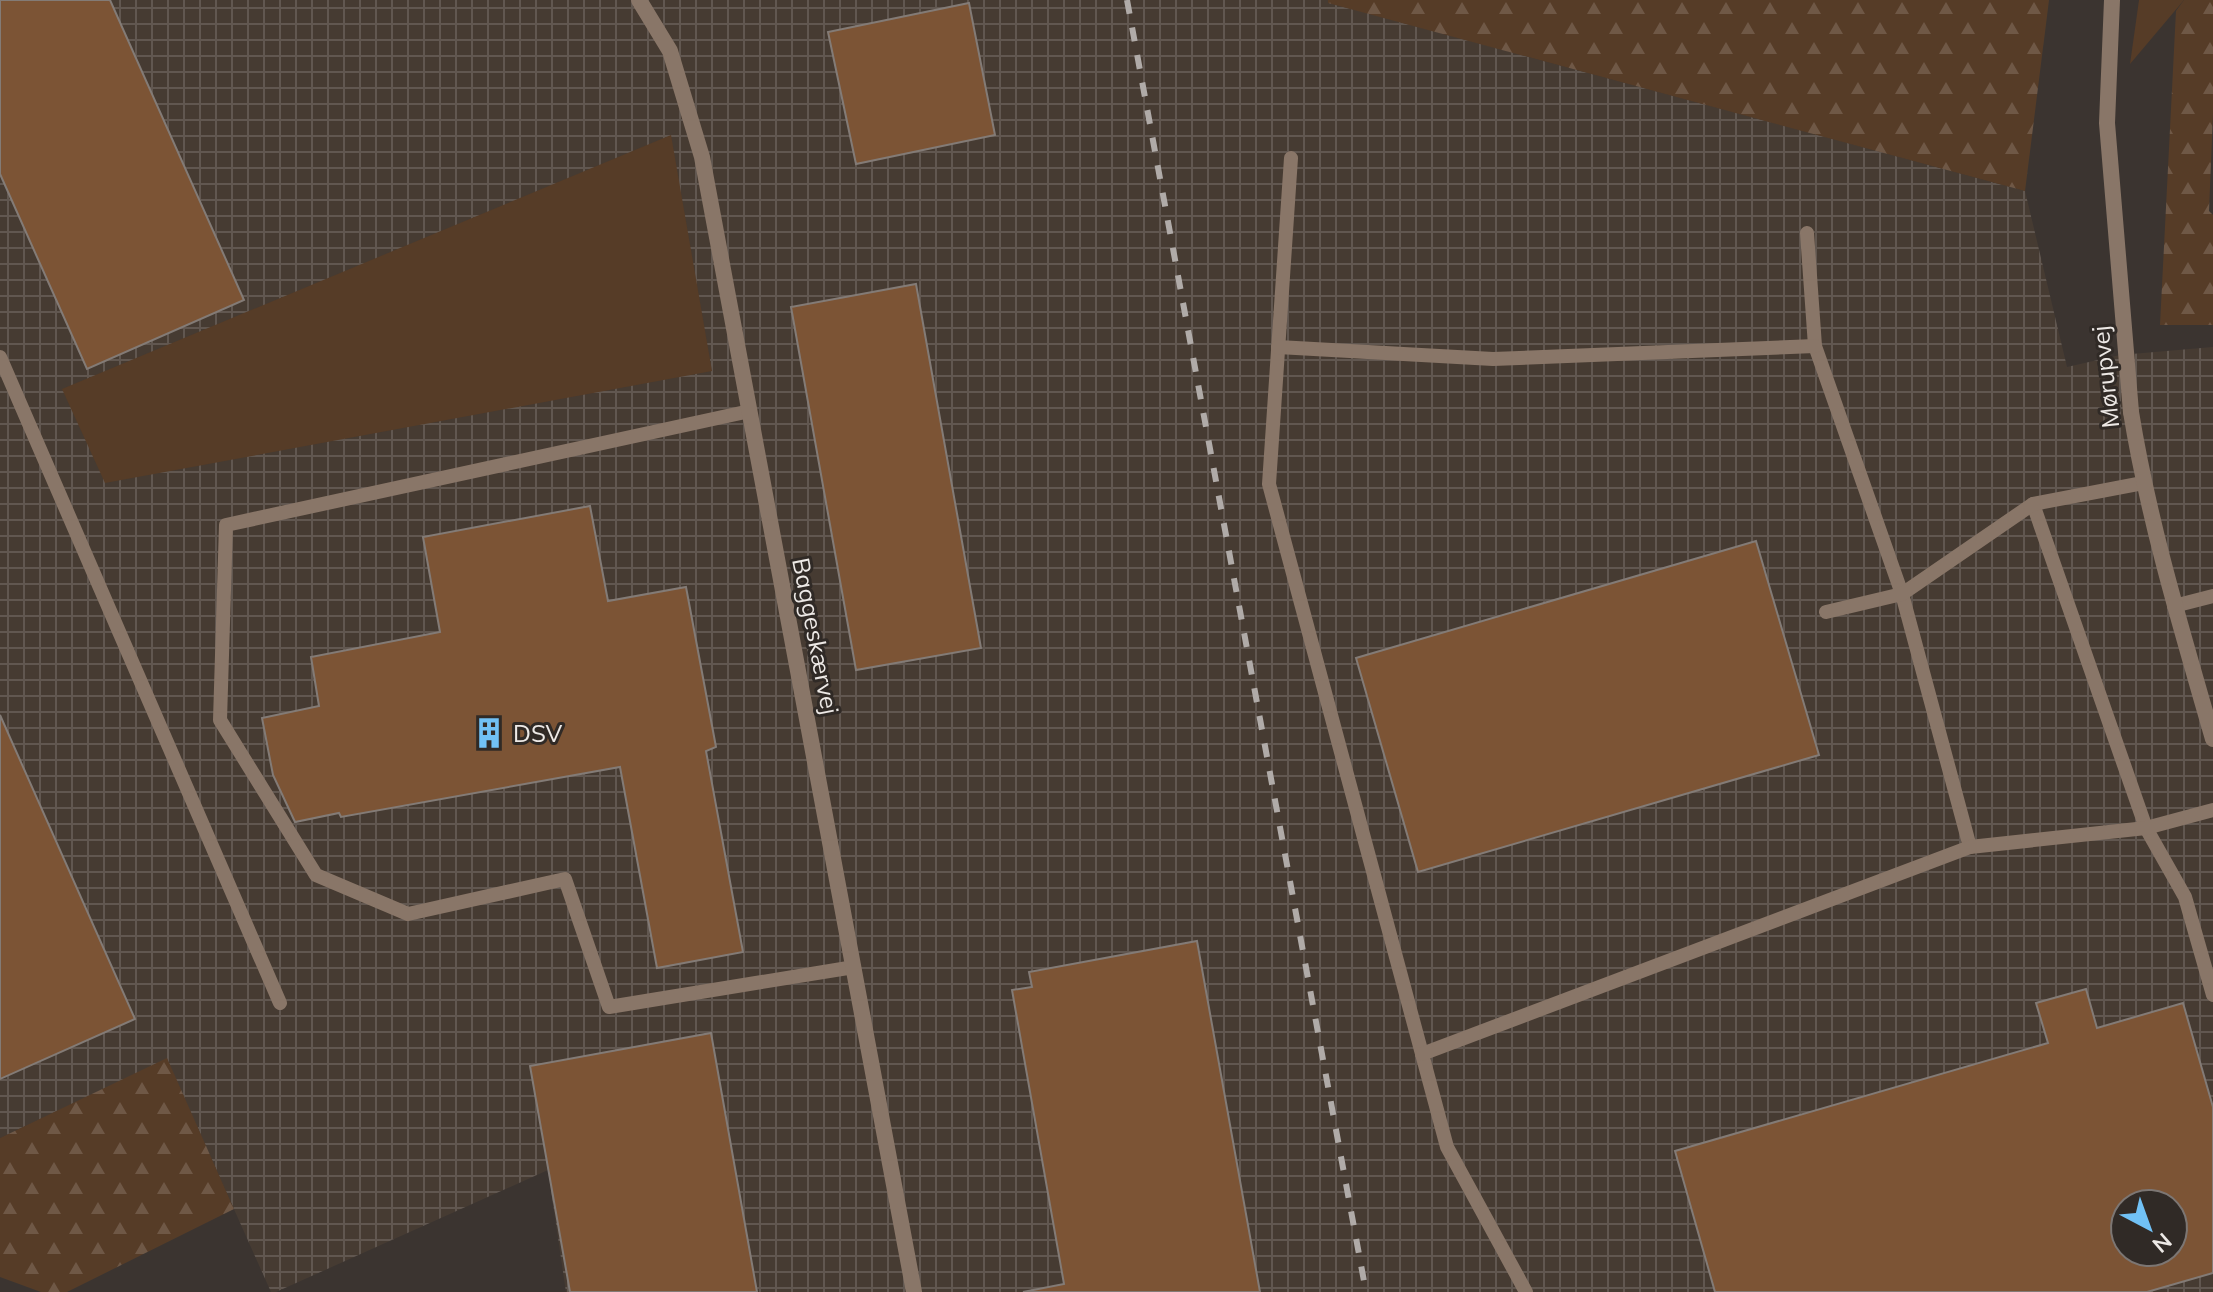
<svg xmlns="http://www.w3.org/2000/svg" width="2213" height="1292" viewBox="0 0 2213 1292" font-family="Mulish,sans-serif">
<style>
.industrial{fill:url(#industrial-grid);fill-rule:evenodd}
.grass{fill:#563c27}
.forest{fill:url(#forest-firs)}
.building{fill:#7c5435;stroke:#837b76;stroke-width:2;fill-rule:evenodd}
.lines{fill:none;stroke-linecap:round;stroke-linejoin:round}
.service{stroke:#897668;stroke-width:14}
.minor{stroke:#897668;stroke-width:16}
.tertiary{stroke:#897668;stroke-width:16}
.rail{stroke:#b0aba8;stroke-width:6;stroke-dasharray:14 14;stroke-linecap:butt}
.labels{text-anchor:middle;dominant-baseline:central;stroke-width:6;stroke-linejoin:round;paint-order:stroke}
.street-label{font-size:24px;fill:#ede9e6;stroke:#302a26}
.poi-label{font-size:24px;fill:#ede9e6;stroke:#302a26;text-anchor:start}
</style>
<defs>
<pattern id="industrial-grid" width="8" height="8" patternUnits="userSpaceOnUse" patternTransform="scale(2)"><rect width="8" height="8" fill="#463b32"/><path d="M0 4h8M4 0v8" fill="none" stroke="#615750"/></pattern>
<pattern id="forest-firs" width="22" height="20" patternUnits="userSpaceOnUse" patternTransform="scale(2)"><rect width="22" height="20" fill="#563c27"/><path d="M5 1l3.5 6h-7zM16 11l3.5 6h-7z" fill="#6f5846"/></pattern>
</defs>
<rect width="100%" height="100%" fill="#3b3430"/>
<path class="industrial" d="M0,0H1328L1329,3L2025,191L2067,367L2120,355L2213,347V1292H566L548,1170L276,1292H271L167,1059L0,1138ZM2125,1204H2173V1252H2125Z"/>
<g class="grass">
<polygon points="2139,0 2184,0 2130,64"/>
<polygon points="671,135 712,371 105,483 62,389"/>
</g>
<g class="forest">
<polygon points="1328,0 2049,0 2025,191 1328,3"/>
<polygon points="2184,0 2213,0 2213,113 2209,211 2213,215 2213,325 2160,325 2176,11"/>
<polygon points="167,1058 234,1209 67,1292 41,1292 0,1277 0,1138"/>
</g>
<g class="building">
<polygon points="0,0 110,0 244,300 87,369 0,174"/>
<polygon points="969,3 995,135 856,164 828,32"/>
<polygon points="916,284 981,648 856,670 791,307"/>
<polygon points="590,506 608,601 686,587 716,747 706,751 743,952 657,968 620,767 341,817 339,813 295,822 273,775 262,718 319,706 311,657 440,632 423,537"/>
<polygon points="1756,541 1819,755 1418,872 1356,658"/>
<polygon points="0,715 135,1019 0,1079"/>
<polygon points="1197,941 1260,1292 1023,1292 1064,1284 1012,990 1032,987 1029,972"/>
<path d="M2086,989L2097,1028L2183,1003L2213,1107V1273L2147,1292H1715L1675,1151L2048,1043L2036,1003ZM2125,1204H2173V1252H2125Z"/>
<polygon points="711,1033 757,1292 570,1292 530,1066"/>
</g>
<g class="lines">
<g class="service">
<polyline points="1291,158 1269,484 1447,1147 1526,1292"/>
<polyline points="1807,233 1815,346 1902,594 1970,847"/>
<polyline points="1278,347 1493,359 1815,346"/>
<polyline points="0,357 280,1003"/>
<polyline points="750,411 226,525 220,720 316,875 408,914 565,879 609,1007 854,967"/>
<polyline points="2033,504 2146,828 2185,897 2213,995"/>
<polyline points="2174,606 2213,596"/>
<polyline points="1826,612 1902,594 2033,504 2143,483"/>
<polyline points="1422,1054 1970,847 2146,828 2213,810"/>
</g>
<g class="minor">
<polyline points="639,0 670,51 702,157 914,1292"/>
<path d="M2131,412C2149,523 2182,631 2213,739"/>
</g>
<polyline class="tertiary" points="2112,0 2107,123 2131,412"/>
<polyline class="rail" points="1127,0 1366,1292"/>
</g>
<defs>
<symbol id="building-bare" viewBox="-9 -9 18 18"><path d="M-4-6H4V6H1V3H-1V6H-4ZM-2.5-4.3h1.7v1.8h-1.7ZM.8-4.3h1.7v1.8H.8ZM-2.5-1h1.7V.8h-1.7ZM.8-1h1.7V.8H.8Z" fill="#71c1f5" stroke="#302a26" stroke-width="2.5" paint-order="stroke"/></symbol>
</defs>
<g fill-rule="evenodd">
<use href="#building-bare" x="467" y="711" width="44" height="44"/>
</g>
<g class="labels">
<g class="street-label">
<text transform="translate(2105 377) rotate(-96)">Mørupvej</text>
<text transform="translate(816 636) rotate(79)">Baggeskærvej</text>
</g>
<g class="poi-label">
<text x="513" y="733">DSV</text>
</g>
</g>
<g transform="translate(2149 1228) rotate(139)"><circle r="38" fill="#302a26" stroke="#7c7673" stroke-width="2"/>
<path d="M0-6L14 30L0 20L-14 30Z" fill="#71c1f5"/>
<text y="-12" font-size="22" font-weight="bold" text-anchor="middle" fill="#ede9e6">N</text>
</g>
</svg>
